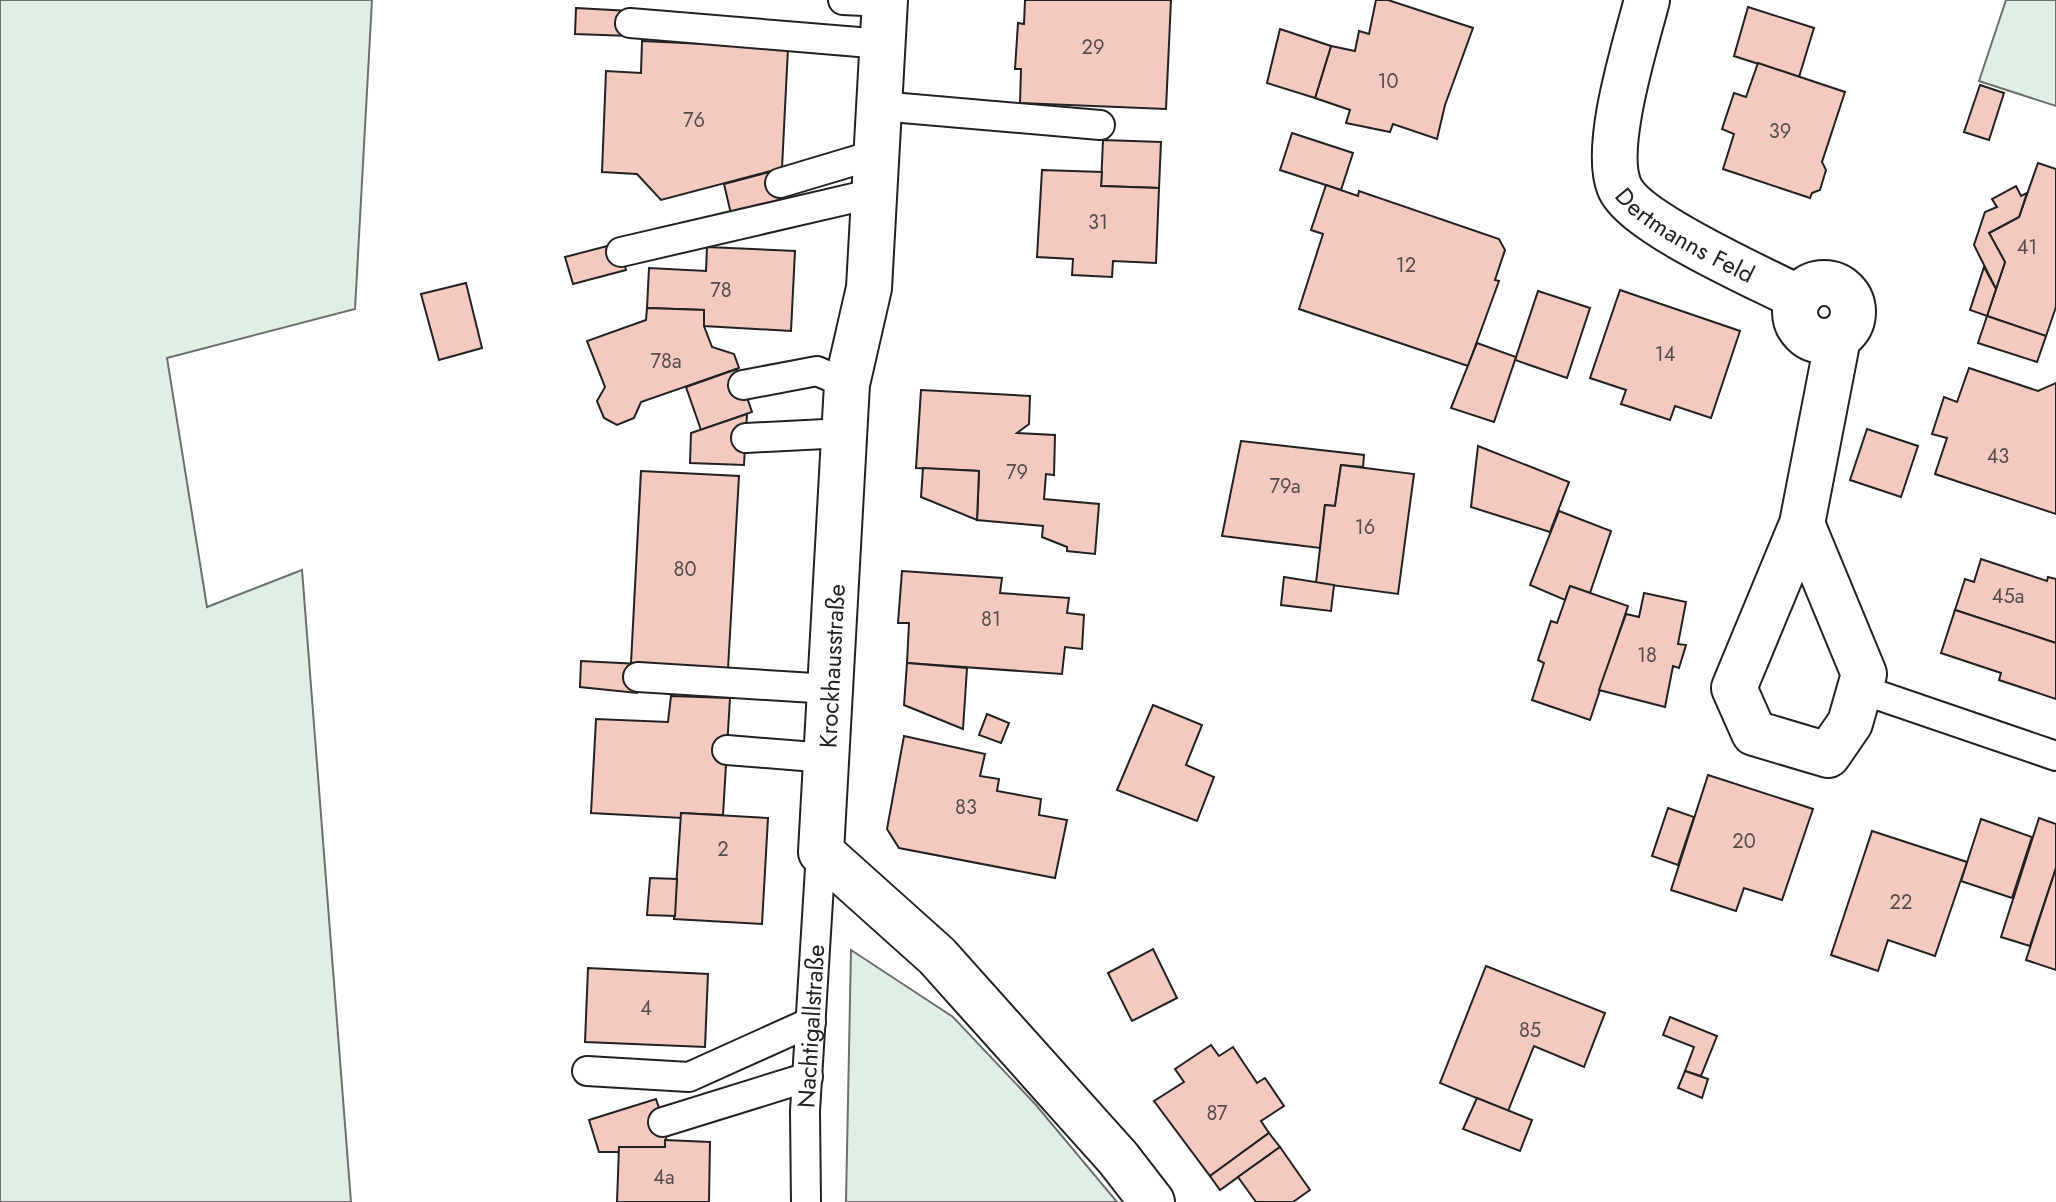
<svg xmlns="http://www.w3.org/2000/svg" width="2056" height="1202" viewBox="0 0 2056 1202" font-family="Jost,sans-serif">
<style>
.green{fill:#e0efe3;stroke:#6f6f6f;stroke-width:2}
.building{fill:#f3c9c0;stroke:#222;stroke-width:2}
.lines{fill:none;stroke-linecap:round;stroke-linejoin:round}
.lane-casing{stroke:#222;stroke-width:32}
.street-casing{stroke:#222;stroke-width:48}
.lane{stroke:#fff;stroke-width:28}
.street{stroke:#fff;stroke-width:44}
.labels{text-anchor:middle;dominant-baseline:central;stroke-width:6;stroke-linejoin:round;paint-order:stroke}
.number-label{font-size:20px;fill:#564c4a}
.street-label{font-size:24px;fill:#222;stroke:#fff}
</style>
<rect width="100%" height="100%" fill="#fff"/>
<g class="green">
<polygon points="0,0 372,0 355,309 167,358 207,607 302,570 351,1202 0,1202"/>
<polygon points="2006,0 2056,0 2056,106 1979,81"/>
<polygon points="851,950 953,1017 1036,1105 1117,1202 846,1202"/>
</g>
<g class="building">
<polygon points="1025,0 1171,0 1166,109 1020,103 1021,69 1015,69 1018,23 1024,24"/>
<polygon points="1376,0 1388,0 1473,28 1445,105 1437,139 1393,124 1390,132 1346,123 1350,110 1315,98 1331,46 1355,51 1359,31 1369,34"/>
<polygon points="1748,7 1814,28 1799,77 1734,56"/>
<polygon points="576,8 630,11 629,36 575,34"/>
<polygon points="1280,29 1331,46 1315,98 1267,83"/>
<polygon points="642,41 788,48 782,168 661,200 637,174 602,172 606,71 641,73"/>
<polygon points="1758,63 1845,92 1822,162 1826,170 1820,190 1812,193 1810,198 1723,169 1734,134 1722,129 1734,93 1746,97"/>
<polygon points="1980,85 2004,93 1989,140 1964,132"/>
<polygon points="1292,133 1353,153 1341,190 1280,170"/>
<polygon points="1103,140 1161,142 1159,188 1101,186"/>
<polygon points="2038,163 2056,169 2056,307 2046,336 1987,316 2005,262 1989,233 2019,217"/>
<polygon points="777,170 785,200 731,214 724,184"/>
<polygon points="1042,170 1102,172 1101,186 1159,188 1156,263 1113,261 1112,277 1072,275 1073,259 1037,257"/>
<polygon points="1326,185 1358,196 1359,191 1499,239 1505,250 1495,280 1499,281 1468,366 1299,309 1323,234 1311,230"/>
<polygon points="2016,186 2021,196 2027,193 2019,217 1989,233 2005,262 1996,289 1974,245 1985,212 1997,207 1992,199"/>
<polygon points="619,243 626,270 573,284 565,257"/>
<polygon points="707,247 795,251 791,331 704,326 704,310 647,308 649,268 706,271"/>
<polygon points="1984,267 1996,289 1987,316 1970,310"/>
<polygon points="466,283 482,348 439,360 421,294"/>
<polygon points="1620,290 1740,331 1711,418 1675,406 1670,420 1621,404 1626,390 1590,378"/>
<polygon points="1538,291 1590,308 1567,378 1515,360"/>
<polygon points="647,308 704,310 704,326 712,347 734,354 739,368 641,402 634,418 617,425 604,418 597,401 605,387 587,341 646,320"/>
<polygon points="1987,316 2046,336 2037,362 1978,343"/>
<polygon points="1477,343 1516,357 1494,422 1451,408"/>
<polygon points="1969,368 2038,391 2056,383 2056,514 1935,474 1947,438 1932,434 1944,397 1957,402"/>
<polygon points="737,369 752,412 701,430 686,387"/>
<polygon points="921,390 1030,396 1029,424 1017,433 1055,435 1054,475 1046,474 1044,499 1099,504 1095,554 1067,551 1067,547 1042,537 1043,526 977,520 979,471 916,468"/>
<polygon points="747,414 744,465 690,463 691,433"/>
<polygon points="1867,429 1918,446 1901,497 1850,480"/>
<polygon points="1241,441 1364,455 1363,467 1341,465 1335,506 1325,505 1320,548 1222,536"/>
<polygon points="1478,446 1569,482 1550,532 1471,507"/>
<polygon points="1341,465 1414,474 1398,594 1316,583 1325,505 1335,506"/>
<polygon points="923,468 979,471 977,520 921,497"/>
<polygon points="641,471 739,476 728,669 631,663"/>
<polygon points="1559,511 1611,531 1590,593 1570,586 1565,600 1530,585"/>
<polygon points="1981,559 2047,581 2048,577 2056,579 2056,643 1955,610 1965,579 1974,582"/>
<polygon points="902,571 1002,578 1000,593 1069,598 1067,613 1084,615 1082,649 1065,647 1062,674 907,663 909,623 898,623"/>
<polygon points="1284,577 1334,585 1331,611 1281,605"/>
<polygon points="1570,586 1628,606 1590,720 1532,700 1544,663 1538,660 1551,621 1557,623"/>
<polygon points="1644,593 1686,602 1678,644 1686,645 1679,668 1673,666 1665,707 1599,690 1626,614 1639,617"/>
<polygon points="1955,610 2056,643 2056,699 1999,680 2001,673 1941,653"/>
<polygon points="581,661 639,664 637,693 580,687"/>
<polygon points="907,663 967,668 963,729 904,705"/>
<polygon points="671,696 730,698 723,815 681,813 682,818 591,813 596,719 668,722"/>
<polygon points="1153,705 1202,725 1186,765 1214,777 1197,821 1117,790"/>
<polygon points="987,714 1009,723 1001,743 979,735"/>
<polygon points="904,736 985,754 980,776 999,779 997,791 1041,799 1039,815 1067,820 1055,878 899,848 887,829"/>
<polygon points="1708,775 1813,809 1782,900 1744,888 1736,911 1671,890"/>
<polygon points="1668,808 1694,817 1678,865 1652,856"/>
<polygon points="681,813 768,818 762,924 674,919"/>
<polygon points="2039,818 2056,824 2056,868 2030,946 2001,937"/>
<polygon points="1981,819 2032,837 2012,898 1961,881"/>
<polygon points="1872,831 1967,862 1935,956 1888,940 1878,971 1831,955"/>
<polygon points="2056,868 2056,970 2026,960"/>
<polygon points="650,878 677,879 675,916 647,915"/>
<polygon points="1153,949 1177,998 1132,1021 1108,973"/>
<polygon points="1486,966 1605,1013 1584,1067 1534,1046 1508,1111 1440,1083"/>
<polygon points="588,968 708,974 705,1047 585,1042"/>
<polygon points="1670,1017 1717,1036 1701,1076 1685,1071 1694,1047 1663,1035"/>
<polygon points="1211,1045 1219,1056 1233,1047 1257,1083 1265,1078 1284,1106 1261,1121 1269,1133 1210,1176 1154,1101 1184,1082 1175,1069"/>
<polygon points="1685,1071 1708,1079 1702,1098 1678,1088"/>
<polygon points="1477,1098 1532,1120 1520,1151 1463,1129"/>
<polygon points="656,1099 667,1132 665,1147 619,1147 619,1152 599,1152 589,1120"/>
<polygon points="1269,1133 1280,1147 1220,1190 1210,1176"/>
<polygon points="665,1140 710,1142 709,1202 617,1202 619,1147 665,1147"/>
<polygon points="1280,1147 1310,1190 1293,1202 1256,1202 1238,1177"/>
</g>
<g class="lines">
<defs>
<g id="lane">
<polyline points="843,0 885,2"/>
<polyline points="630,23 883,44"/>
<polyline points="879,106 1100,125"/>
<polyline points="780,183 877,154"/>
<polyline points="621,252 875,193"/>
<polyline points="743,385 817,371 847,384"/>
<polyline points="746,438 844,433"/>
<polyline points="638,677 830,689"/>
<polyline points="1860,689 2056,756"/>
<polyline points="727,750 827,758"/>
<polyline points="587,1071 689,1077 811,1022"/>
<polyline points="663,1122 808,1077"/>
<path id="s1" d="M806,1202L805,1111L821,852"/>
</g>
<g id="street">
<polyline points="885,0 869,288 847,384 821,852 937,956 1118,1158 1152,1202"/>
<path id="s2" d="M1647,0C1636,43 1603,145 1619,186C1633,223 1761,278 1799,298"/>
<circle cx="1824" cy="312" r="29"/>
<polyline points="1802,524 1864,674 1850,723 1828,755 1754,733 1734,688 1802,524 1838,338"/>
</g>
</defs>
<use href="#lane" class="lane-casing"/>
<use href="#street" class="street-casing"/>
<use href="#lane" class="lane"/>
<use href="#street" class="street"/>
</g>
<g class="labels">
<g class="number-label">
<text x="1093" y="47">29</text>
<text x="1388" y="81">10</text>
<text x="694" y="120">76</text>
<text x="1780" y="131">39</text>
<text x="1098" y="222">31</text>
<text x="2027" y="247">41</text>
<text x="1406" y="265">12</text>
<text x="721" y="290">78</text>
<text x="1665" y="354">14</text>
<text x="666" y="361">78a</text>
<text x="1998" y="456">43</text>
<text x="1017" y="472">79</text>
<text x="1285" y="486">79a</text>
<text x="1365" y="527">16</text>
<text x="685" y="569">80</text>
<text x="2008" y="596">45a</text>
<text x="991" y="619">81</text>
<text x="1647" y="655">18</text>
<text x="966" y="807">83</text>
<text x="1744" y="841">20</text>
<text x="723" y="849">2</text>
<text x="1901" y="902">22</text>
<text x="646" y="1008">4</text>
<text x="1530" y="1030">85</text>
<text x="1217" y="1113">87</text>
<text x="664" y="1177">4a</text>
</g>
<g class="street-label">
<text stroke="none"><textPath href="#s2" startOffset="274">Dertmanns Feld</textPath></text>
<text transform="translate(832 666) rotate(-87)">Krockhausstraße</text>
<text stroke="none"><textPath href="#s1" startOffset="176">Nachtigallstraße</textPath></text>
</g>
</g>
</svg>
